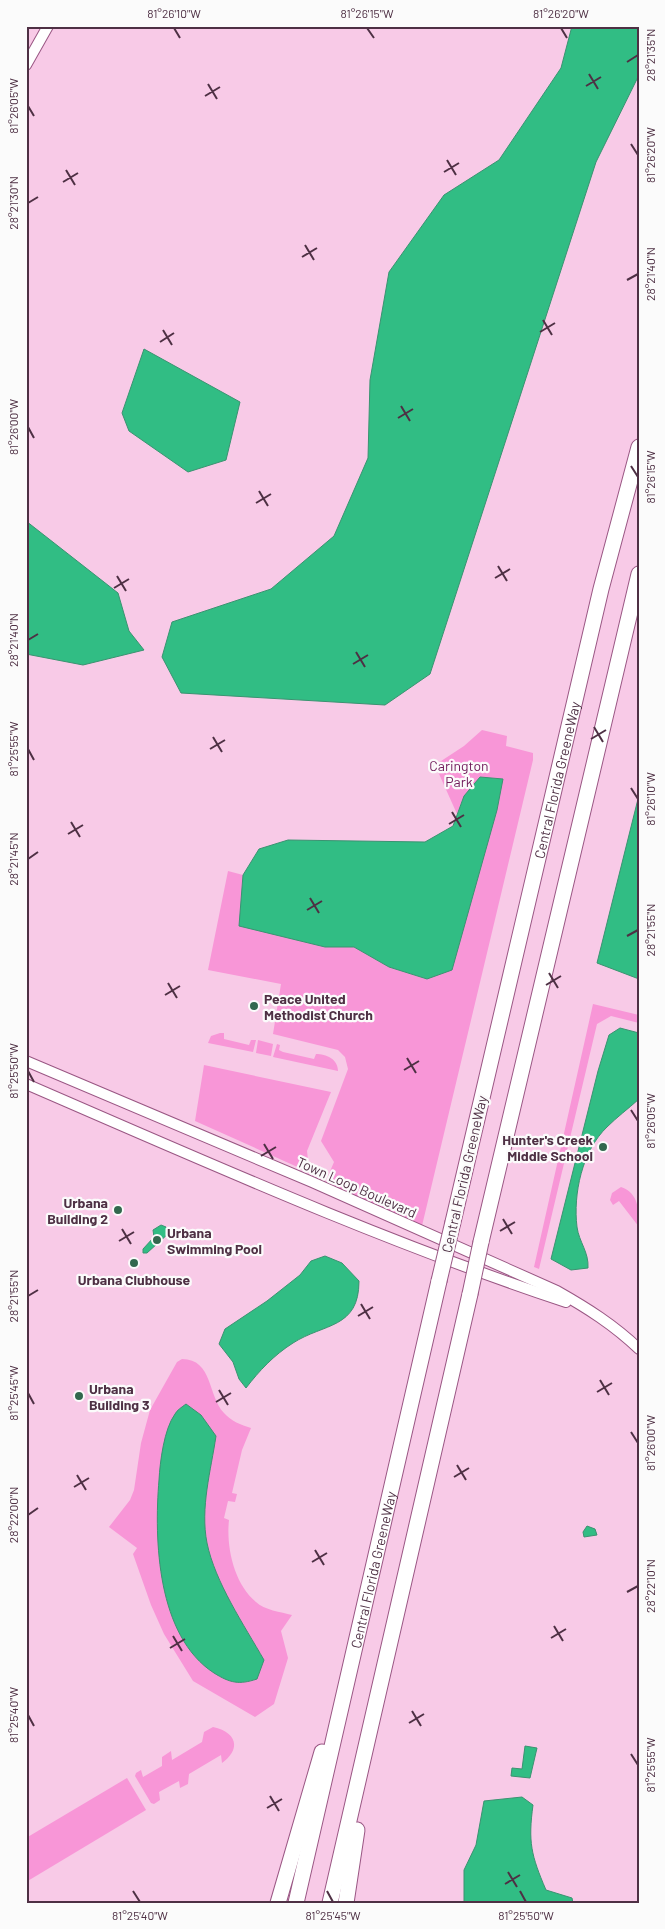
<svg xmlns="http://www.w3.org/2000/svg" width="665" height="1929" viewBox="0 0 665 1929" font-family="Barlow,sans-serif">
<style>
.green{fill:#f896d7}
.water{fill:#31bd84;stroke:#3a9371}
.lines{fill:none;stroke-linecap:round;stroke-linejoin:round}
.tertiary-casing{stroke:#9a5784;stroke-width:12}
.motorway-casing{stroke:#9a5784;stroke-width:17}
.tertiary{stroke:#fff;stroke-width:10}
.motorway{stroke:#fff;stroke-width:15}
.motorway-bridge-casing{stroke:#9a5784;stroke-width:17;stroke-linecap:butt}
.motorway-bridge{stroke:#fff;stroke-width:15}
.ticks{fill:none;stroke:#4e3044;stroke-width:2}
.poi-dot{fill:#32684e;stroke:#fbfbfb;stroke-width:2}
.labels{text-anchor:middle;dominant-baseline:central;stroke-width:4.5;stroke-linejoin:round;paint-order:stroke}
.park-label{font-size:14px;fill:#711a5a;stroke:#fbfbfb}
.street-label{font-size:14px;fill:#4e3044;stroke:#fbfbfb}
.poi-label{font-size:14px;font-weight:bold;fill:#4e3044;stroke:#fbfbfb;text-anchor:start}
.neatline{fill:none;stroke:#4e3044;stroke-width:2}
.ticks-label{font-size:12px;text-anchor:middle;fill:#4e3044}
</style>
<rect width="100%" height="100%" fill="#f8cae7"/>
<g class="green">
<polygon points="482,730 507,736 506,746 533,753 533,760 421,1230 327,1189 328,1176 334,1162 321,1141 348,1069 345,1057 338,1050 273,1034 281,984 208,970 228,871 243,875 240,926 325,947 354,947 389,967 426,979 464,796 457,814 435,765 464,746"/>
<polygon points="593,1004 639,1015 639,1023 611,1016 597,1024 539,1269 534,1267"/>
<polygon points="220,1033 224,1033 224,1039 249,1045 251,1040 256,1040 253,1052 208,1043 211,1036"/>
<polygon points="258,1040 273,1044 271,1056 256,1053"/>
<path d="M277,1044L280,1045L279,1050L283,1052L314,1059L316,1054C326,1054 338,1059 338,1071L273,1057Z"/>
<polygon points="204,1065 331,1092 307,1151 308,1160 305,1167 302,1169 195,1121"/>
<path d="M621,1187C639,1193 639,1211 639,1227L619,1201L613,1205L610,1200L612,1193Z"/>
<path d="M182,1359C213,1359 208,1397 224,1413C231,1421 241,1425 251,1428L242,1450L232,1493L237,1494L235,1502L228,1501L224,1518L229,1520C226,1547 234,1584 256,1602C264,1610 281,1612 292,1615L281,1631L288,1658L274,1704L255,1717L193,1681L164,1634L151,1605L133,1554L137,1548L109,1527L130,1500L134,1490L141,1443L150,1410L177,1362Z"/>
<path d="M213,1727C236,1732 242,1748 222,1763L221,1755L189,1774L188,1784L180,1788L179,1781L159,1792L160,1800L154,1804L151,1803L135,1776L136,1773L141,1770L143,1777L162,1766V1757L171,1751L172,1760L202,1742L204,1732Z"/>
<polygon points="127,1778 146,1810 26,1882 26,1838"/>
</g>
<g class="water">
<polygon points="572,26 639,26 639,75 596,162 430,674 385,705 181,693 162,657 172,622 271,589 334,536 368,458 370,380 389,272 444,195 499,160 561,68"/>
<polygon points="144,349 240,402 226,460 188,472 129,431 122,413"/>
<polygon points="26,521 118,593 129,631 144,650 83,665 26,654"/>
<polygon points="480,777 503,779 497,810 452,970 427,979 389,967 354,947 325,947 239,926 243,875 259,849 288,840 425,842 453,826 464,796"/>
<polygon points="639,795 639,979 597,963"/>
<path d="M620,1028L639,1033V1099C628,1109 617,1117 607,1127C582,1151 573,1194 577,1227C579,1242 589,1252 588,1268L571,1270L551,1259L598,1071L609,1035Z"/>
<polygon points="161,1225 166,1227 169,1233 147,1253 143,1253 143,1249 154,1237 153,1230"/>
<path d="M325,1256L342,1263L359,1281C359,1329 324,1323 293,1343C274,1355 259,1371 246,1388L239,1379L233,1362L219,1344L225,1329L267,1301L300,1275L311,1261Z"/>
<path d="M186,1404L201,1415L216,1436C211,1470 200,1508 207,1543C215,1582 244,1625 264,1660L257,1679C239,1685 230,1683 214,1673C157,1636 154,1540 159,1480C160,1462 164,1429 175,1414C177,1410 182,1407 186,1404Z"/>
<polygon points="587,1526 595,1529 597,1535 584,1537 583,1532"/>
<polygon points="525,1746 537,1748 530,1778 511,1776 512,1768 522,1769"/>
<path d="M522,1797L533,1805C528,1842 531,1855 546,1890L572,1898L573,1903H464V1870L476,1845L484,1801Z"/>
</g>
<g class="lines">
<defs>
<g id="tertiary">
<polyline points="26,65 48,26"/>
<path d="M26,1061L312,1182L557,1291C587,1308 614,1325 639,1349"/>
<path d="M26,1084C204,1161 382,1241 566,1302"/>
</g>
<g id="motorway">
<path id="s1" d="M453,1222L601,589L639,447"/>
<polyline points="481,1242 639,574"/>
<polyline points="278,1903 322,1752"/>
<path id="s2" d="M296,1903L439,1281"/>
<polyline points="330,1903 470,1294"/>
<polyline points="346,1903 357,1830"/>
</g>
</defs>
<use href="#tertiary" class="tertiary-casing"/>
<use href="#motorway" class="motorway-casing"/>
<use href="#tertiary" class="tertiary"/>
<use href="#motorway" class="motorway"/>
<defs>
<g id="motorway-bridge">
<polyline points="439,1281 453,1222"/>
<polyline points="470,1294 481,1242"/>
</g>
</defs>
<use href="#motorway-bridge" class="motorway-bridge-casing"/>
<use href="#motorway-bridge" class="motorway-bridge"/>
</g>
<path class="ticks" d="M174,28L180,38M367,28L374,38M561,28L567,38M627,62L638,55M589,74L598,89M208,84L217,99M586,86L601,77M205,96L220,87M28,106L34,116M631,144L638,155M447,160L456,175M66,170L75,185M444,172L459,163M63,182L78,173M28,203L38,197M305,245L314,260M302,257L317,248M627,280L638,274M543,320L552,335M163,330L172,345M540,332L555,323M160,342L174,333M401,406L410,421M398,418L413,409M28,427L34,438M631,466L638,477M259,491L268,506M256,503L271,494M498,566L507,581M117,576L126,591M495,578L510,569M114,588L129,579M28,640L38,634M356,652L365,667M353,664L368,655M594,727L603,742M213,737L222,752M591,739L606,730M28,749L34,760M210,749L225,740M631,788L638,799M452,812L461,827M71,822L80,837M449,824L464,815M68,834L83,825M28,859L38,852M310,898L319,913M307,910L322,901M627,936L638,930M549,973L558,988M168,983L177,998M546,985L561,976M165,995L180,986M407,1058L416,1073M404,1070L419,1061M28,1071L34,1082M631,1110L638,1121M264,1144L273,1159M261,1156L276,1147M503,1219L512,1234M122,1229L131,1244M500,1231L515,1222M119,1241L134,1232M28,1296L38,1290M361,1304L370,1319M358,1316L373,1307M600,1380L609,1395M219,1390L228,1405M597,1392L612,1383M28,1393L34,1404M216,1402L231,1393M631,1432L638,1443M457,1465L466,1480M77,1475L86,1490M454,1477L469,1468M74,1487L89,1478M28,1515L38,1508M315,1550L324,1565M312,1562L327,1553M627,1592L638,1586M554,1626L563,1641M173,1636L182,1651M551,1638L566,1629M170,1648L185,1639M412,1711L421,1726M28,1715L34,1726M409,1723L424,1714M631,1754L638,1765M270,1796L279,1811M267,1808L282,1799M508,1872L517,1887M505,1884L520,1875M133,1891L140,1902M327,1891L333,1902M520,1891L526,1902"/>
<g class="poi-dot">
<circle cx="254" cy="1006" r="5"/>
<circle cx="603" cy="1147" r="5"/>
<circle cx="118" cy="1210" r="5"/>
<circle cx="157" cy="1240" r="5"/>
<circle cx="134" cy="1263" r="5"/>
<circle cx="79" cy="1396" r="5"/>
</g>
<g class="labels">
<g class="park-label">
<text x="459" y="765">Carington<tspan x="459" dy="16">Park</tspan></text>
</g>
<g class="street-label">
<text stroke="none"><textPath href="#s1" startOffset="454">Central Florida GreeneWay</textPath></text>
<text transform="translate(464 1174) rotate(-77)">Central Florida GreeneWay</text>
<text transform="translate(357 1187) rotate(24)">Town Loop Boulevard</text>
<text stroke="none"><textPath href="#s2" startOffset="342">Central Florida GreeneWay</textPath></text>
</g>
<g class="poi-label">
<text x="264" y="998">Peace United<tspan x="264" dy="16">Methodist Church</tspan></text>
<text x="593" y="1139" text-anchor="end">Hunter's Creek<tspan x="593" dy="16">Middle School</tspan></text>
<text x="108" y="1202" text-anchor="end">Urbana<tspan x="108" dy="16">Building 2</tspan></text>
<text x="167" y="1232">Urbana<tspan x="167" dy="16">Swimming Pool</tspan></text>
<text x="134" y="1279" text-anchor="middle">Urbana Clubhouse</text>
<text x="89" y="1388">Urbana<tspan x="89" dy="16">Building 3</tspan></text>
</g>
</g>
<rect width="665" height="1929" fill="none" stroke="#fbfbfb" stroke-width="55"/>
<rect x="28" y="28" width="610" height="1874" class="neatline"/>
<g class="ticks-label">
<text x="174" y="18">81°26'10"W</text>
<text x="367" y="18">81°26'15"W</text>
<text x="561" y="18">81°26'20"W</text>
<text transform="translate(651 55) rotate(-90)" y="4">28°21'35"N</text>
<text transform="translate(14 106) rotate(-90)" y="4">81°26'05"W</text>
<text transform="translate(651 155) rotate(-90)" y="4">81°26'20"W</text>
<text transform="translate(14 203) rotate(-90)" y="4">28°21'30"N</text>
<text transform="translate(651 274) rotate(-90)" y="4">28°21'40"N</text>
<text transform="translate(14 427) rotate(-90)" y="4">81°26'00"W</text>
<text transform="translate(651 477) rotate(-90)" y="4">81°26'15"W</text>
<text transform="translate(14 640) rotate(-90)" y="4">28°21'40"N</text>
<text transform="translate(14 749) rotate(-90)" y="4">81°25'55"W</text>
<text transform="translate(651 799) rotate(-90)" y="4">81°26'10"W</text>
<text transform="translate(14 859) rotate(-90)" y="4">28°21'45"N</text>
<text transform="translate(651 930) rotate(-90)" y="4">28°21'55"N</text>
<text transform="translate(14 1071) rotate(-90)" y="4">81°25'50"W</text>
<text transform="translate(651 1121) rotate(-90)" y="4">81°26'05"W</text>
<text transform="translate(14 1296) rotate(-90)" y="4">28°21'55"N</text>
<text transform="translate(14 1393) rotate(-90)" y="4">81°25'45"W</text>
<text transform="translate(651 1443) rotate(-90)" y="4">81°26'00"W</text>
<text transform="translate(14 1515) rotate(-90)" y="4">28°22'00"N</text>
<text transform="translate(651 1586) rotate(-90)" y="4">28°22'10"N</text>
<text transform="translate(14 1715) rotate(-90)" y="4">81°25'40"W</text>
<text transform="translate(651 1765) rotate(-90)" y="4">81°25'55"W</text>
<text x="140" y="1920">81°25'40"W</text>
<text x="333" y="1920">81°25'45"W</text>
<text x="526" y="1920">81°25'50"W</text>
</g>
</svg>
